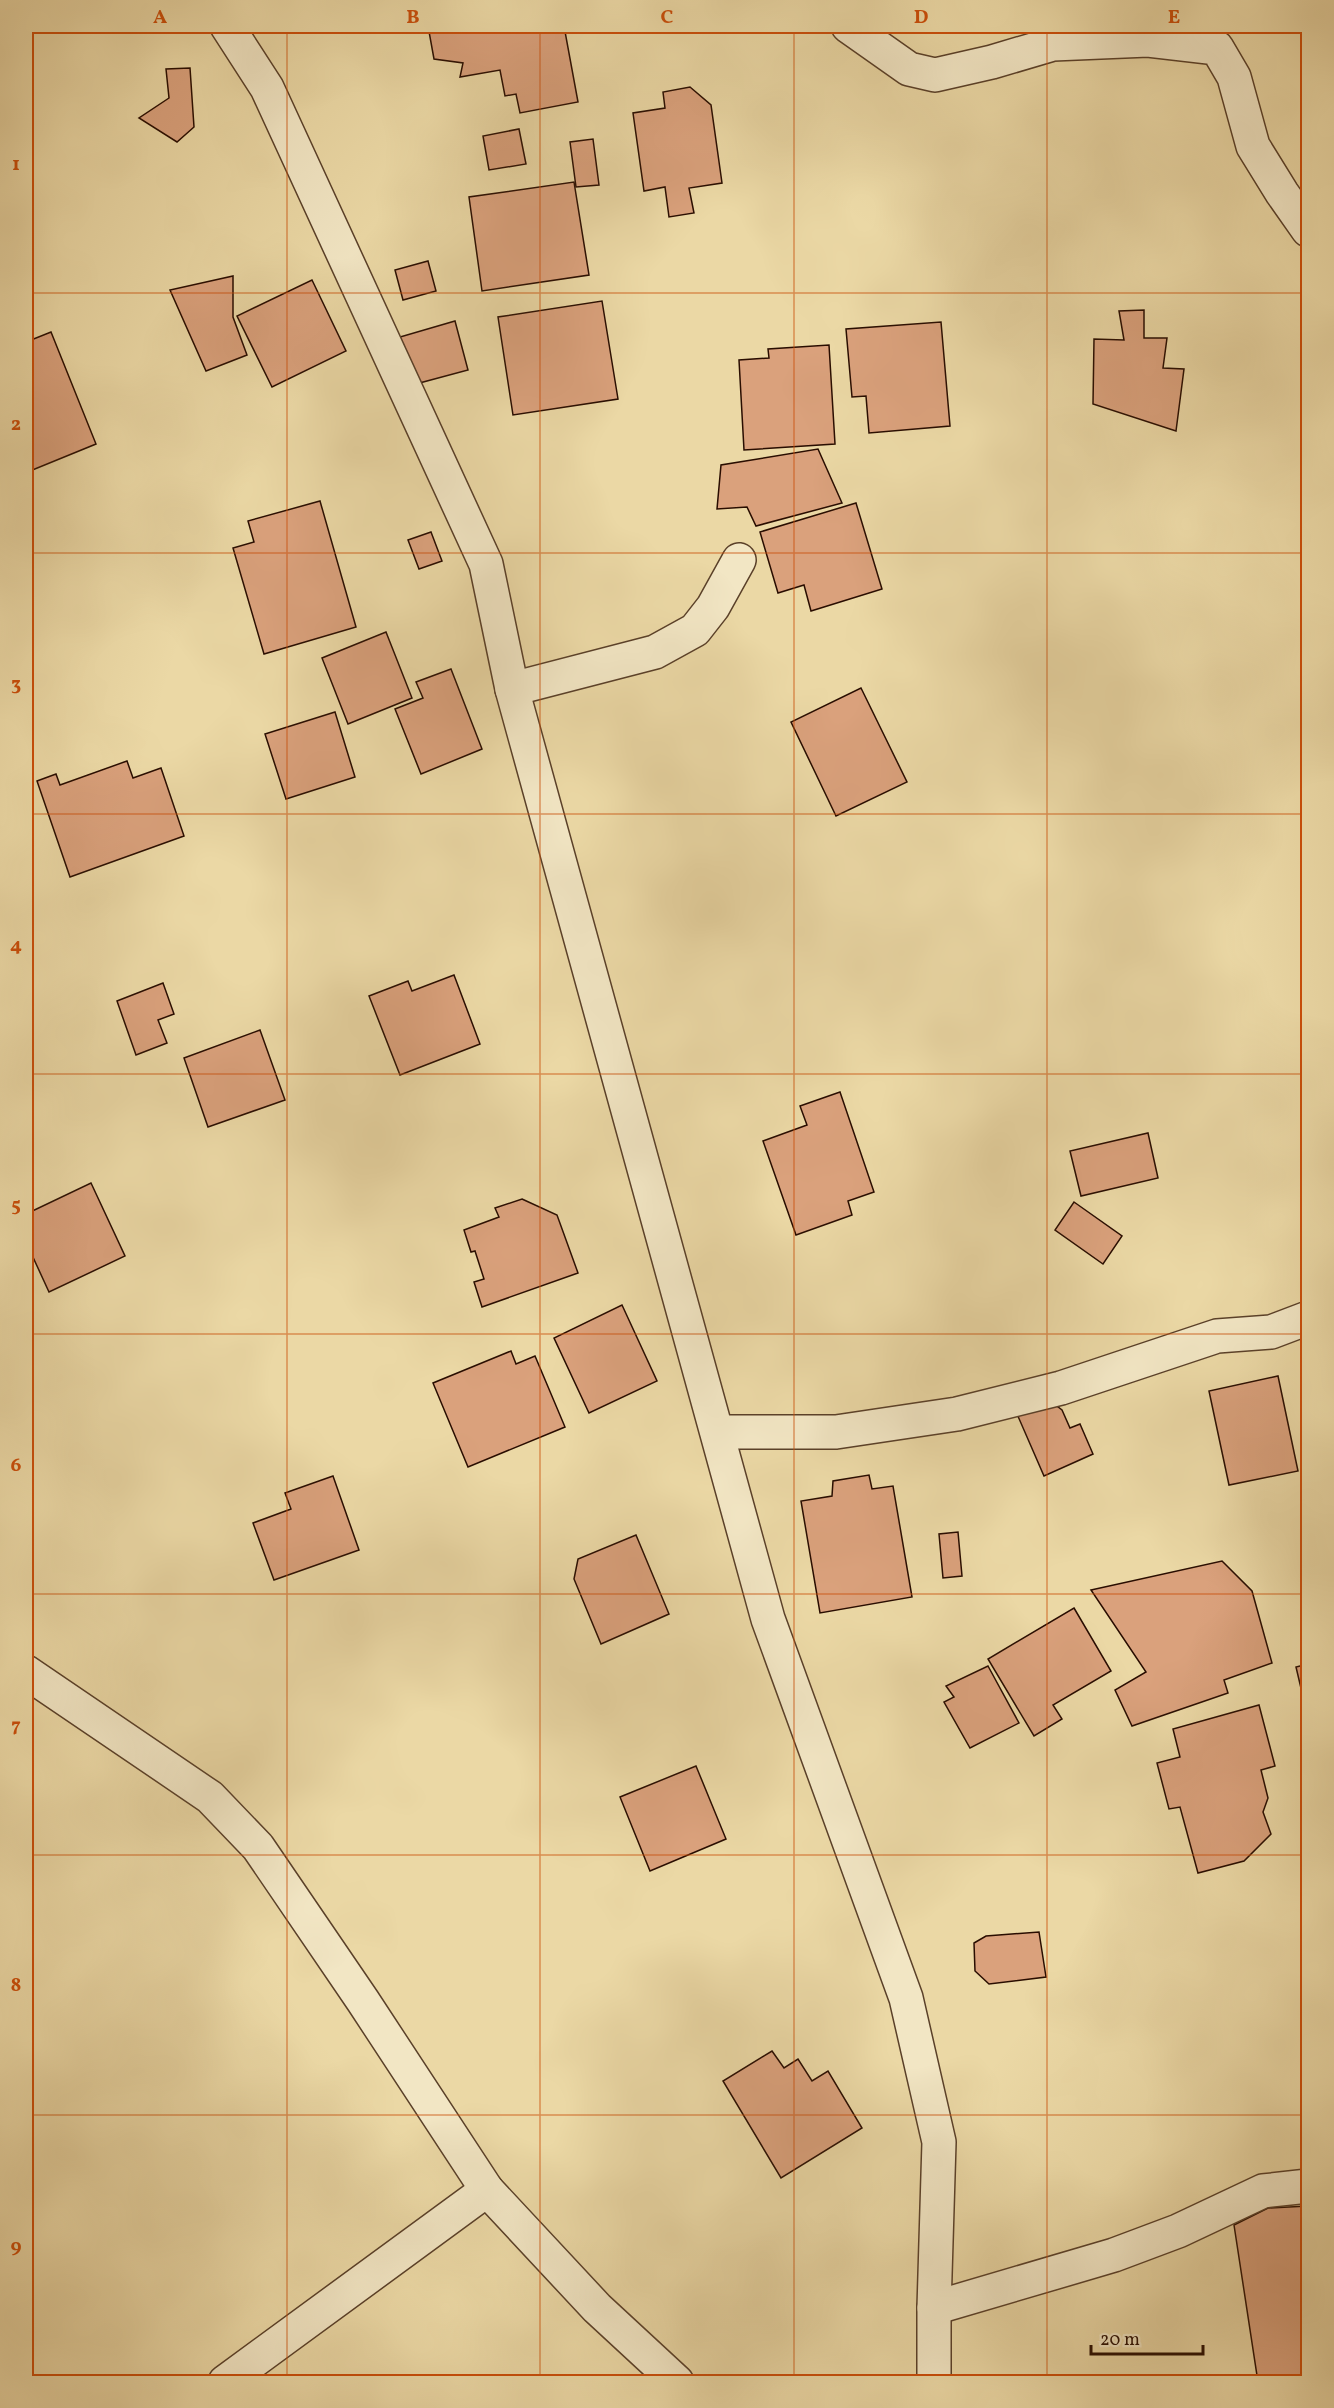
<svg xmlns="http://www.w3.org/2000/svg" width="1334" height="2408" viewBox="0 0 1334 2408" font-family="Vollkorn,serif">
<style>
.building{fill:#daa17c;stroke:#290d00;stroke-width:1.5}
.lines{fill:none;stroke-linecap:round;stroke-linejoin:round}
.minor-casing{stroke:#5a4029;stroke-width:36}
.minor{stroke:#f2e6c4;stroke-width:33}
.grid{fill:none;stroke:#cb4e0a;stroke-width:1.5;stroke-opacity:0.55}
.neatline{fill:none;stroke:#cb4e0a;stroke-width:2}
.grid-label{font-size:20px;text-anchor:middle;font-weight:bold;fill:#cb4e0a}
</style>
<rect width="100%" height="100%" fill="#ebd8a5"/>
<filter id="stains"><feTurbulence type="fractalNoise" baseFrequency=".00333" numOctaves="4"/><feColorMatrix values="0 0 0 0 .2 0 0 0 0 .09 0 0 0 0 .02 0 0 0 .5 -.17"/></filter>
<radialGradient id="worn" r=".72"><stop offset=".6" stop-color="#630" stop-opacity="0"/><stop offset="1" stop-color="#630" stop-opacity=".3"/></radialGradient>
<g class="building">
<polygon points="428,26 564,26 578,102 520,113 516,94 505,96 500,70 460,77 463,63 434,59"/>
<polygon points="190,68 194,127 177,142 139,118 169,98 166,69"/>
<polygon points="690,87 711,105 722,183 689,188 694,213 669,217 665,187 644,191 633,113 665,108 663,92"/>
<polygon points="519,129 526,164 489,170 483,136"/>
<polygon points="593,139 599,185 576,187 570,142"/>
<polygon points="574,182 589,275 482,291 469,197"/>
<polygon points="428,261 436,291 403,300 395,270"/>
<polygon points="233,276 233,317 247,355 206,371 170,290"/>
<polygon points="312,280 346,351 272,387 237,316"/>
<polygon points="602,301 618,399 513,415 498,317"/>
<polygon points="1144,310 1144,338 1167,338 1163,368 1184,369 1176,431 1093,404 1094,339 1124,340 1119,311"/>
<polygon points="455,321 468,370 412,385 400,337"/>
<polygon points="941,322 950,426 869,433 866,396 852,397 846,329"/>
<polygon points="51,332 96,444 30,471 26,459 26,342"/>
<polygon points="829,345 835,444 744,450 739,360 769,358 768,349"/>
<polygon points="818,449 842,503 756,526 747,507 717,509 721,465"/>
<polygon points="320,501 356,627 264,654 233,548 254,542 248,521"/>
<polygon points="856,503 882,589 811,611 804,585 778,593 760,532"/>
<polygon points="431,532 442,561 419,569 408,540"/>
<polygon points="386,632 412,698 348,724 322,658"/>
<polygon points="451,669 482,749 421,774 395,709 423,698 416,682"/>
<polygon points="861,688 907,782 836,816 791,722"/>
<polygon points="335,712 355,777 286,799 265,734"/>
<polygon points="127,761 133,778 161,768 184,836 70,877 37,781 56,774 60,785"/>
<polygon points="454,975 480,1044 400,1075 369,996 408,981 412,991"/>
<polygon points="163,983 174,1014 158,1020 167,1043 136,1055 117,1001"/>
<polygon points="260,1030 285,1100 208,1127 184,1058"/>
<polygon points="840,1092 874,1192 848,1201 852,1215 796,1235 763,1141 807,1125 800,1106"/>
<polygon points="1148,1133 1158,1178 1081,1196 1070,1151"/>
<polygon points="91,1183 125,1256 49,1292 26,1242 26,1214"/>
<polygon points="522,1199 557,1215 578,1273 482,1307 474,1282 484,1279 475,1251 471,1252 464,1230 499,1217 495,1208"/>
<polygon points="1074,1202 1122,1236 1103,1264 1055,1230"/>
<polygon points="622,1305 657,1381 589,1413 554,1338"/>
<polygon points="511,1351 516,1364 535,1356 565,1427 468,1467 433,1383"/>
<polygon points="1278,1376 1298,1471 1229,1485 1209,1391"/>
<polygon points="1049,1400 1062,1410 1070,1428 1080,1424 1093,1454 1044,1476 1017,1414"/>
<polygon points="869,1475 872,1489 893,1486 912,1597 820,1613 801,1501 832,1496 833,1481"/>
<polygon points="333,1476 359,1550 274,1580 253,1523 291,1509 285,1493"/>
<polygon points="958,1532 962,1576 943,1578 939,1534"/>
<polygon points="636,1535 669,1614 601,1644 574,1579 578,1559"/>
<polygon points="1222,1561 1252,1591 1272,1663 1224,1680 1228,1693 1132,1726 1115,1690 1146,1672 1091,1590"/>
<polygon points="1074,1608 1111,1671 1053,1705 1062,1719 1034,1736 988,1659"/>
<polygon points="1308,1664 1308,1700 1304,1701 1296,1667"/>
<polygon points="988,1666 1019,1723 970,1748 944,1702 954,1697 946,1686"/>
<polygon points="1259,1705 1275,1766 1261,1770 1268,1798 1263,1812 1271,1834 1244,1861 1198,1873 1180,1807 1169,1809 1157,1763 1180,1757 1173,1729"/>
<polygon points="696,1766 726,1839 650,1871 620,1797"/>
<polygon points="1039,1932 1046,1977 989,1984 975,1971 974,1943 986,1936"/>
<polygon points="772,2051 784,2068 798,2059 812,2081 828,2071 862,2128 781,2178 723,2081"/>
<polygon points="1308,2206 1308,2382 1258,2382 1234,2225 1268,2208"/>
</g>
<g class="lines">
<defs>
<g id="minor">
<polyline points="227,26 267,88 486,564 512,689 768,1619 906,1998 939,2142 934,2308 934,2382"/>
<polyline points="848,26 909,69 935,75 992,62 1053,44 1148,40 1217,48 1234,77 1253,146 1282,193 1308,230"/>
<polyline points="512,689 655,652 695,630 713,607 739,560"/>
<polyline points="718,1432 836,1432 957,1414 1061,1388 1217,1336 1271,1332 1308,1318"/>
<polyline points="26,1672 210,1797 258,1847 363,2001 487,2190 597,2308 677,2382"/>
<polyline points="934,2308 1114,2255 1178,2231 1263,2191 1308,2186"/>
<polyline points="225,2382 487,2190"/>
</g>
</defs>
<use href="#minor" class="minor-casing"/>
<use href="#minor" class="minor"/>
</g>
<path class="grid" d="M287,26V2382M540,26V2382M794,26V2382M1047,26V2382M26,293H1308M26,553H1308M26,814H1308M26,1074H1308M26,1334H1308M26,1594H1308M26,1855H1308M26,2115H1308"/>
<rect width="1334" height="2408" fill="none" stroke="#ebd8a5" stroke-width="66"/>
<path d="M1091 2345v9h112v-9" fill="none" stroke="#290d00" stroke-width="3"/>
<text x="1100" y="2345" font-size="18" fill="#290d00" stroke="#f2e6c4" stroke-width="4.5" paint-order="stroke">20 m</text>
<rect x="33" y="33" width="1268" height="2342" class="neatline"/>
<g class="grid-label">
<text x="160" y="23">A</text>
<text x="413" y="23">B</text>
<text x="667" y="23">C</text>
<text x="921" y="23">D</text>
<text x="1174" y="23">E</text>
<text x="16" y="170">1</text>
<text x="16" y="430">2</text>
<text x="16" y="690">3</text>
<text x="16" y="951">4</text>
<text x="16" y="1211">5</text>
<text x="16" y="1471">6</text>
<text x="16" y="1731">7</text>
<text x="16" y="1991">8</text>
<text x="16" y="2252">9</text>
</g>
<rect width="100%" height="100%" filter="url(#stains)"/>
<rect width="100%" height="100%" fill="url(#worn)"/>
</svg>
